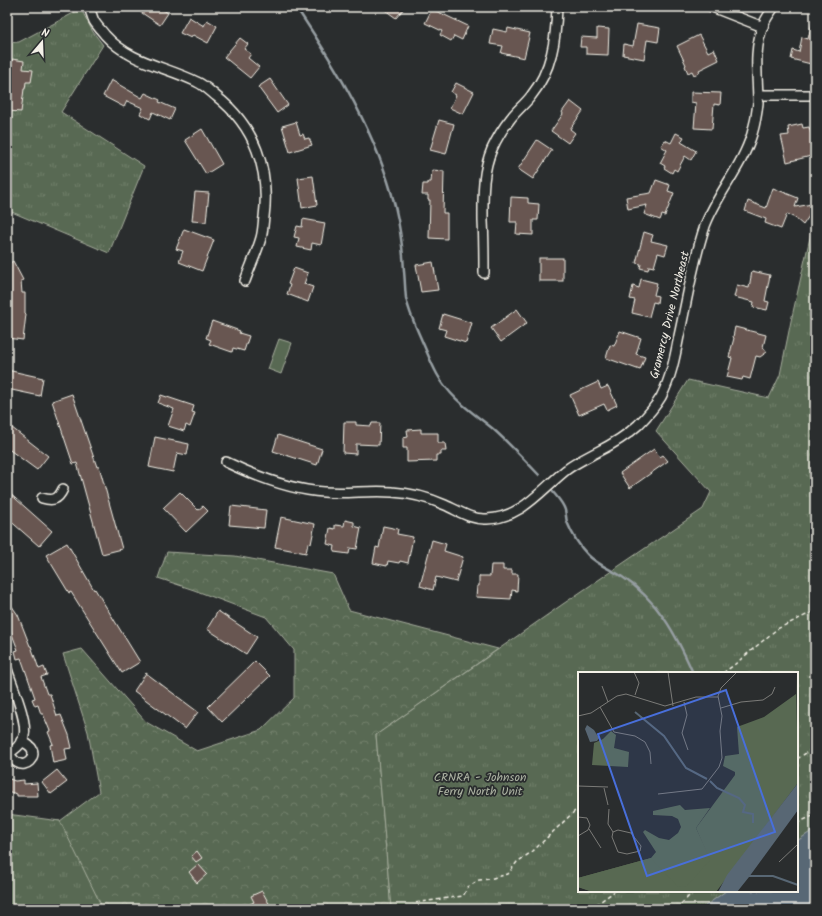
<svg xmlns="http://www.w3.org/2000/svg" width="822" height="916" viewBox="0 0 822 916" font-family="Kalam,sans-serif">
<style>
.grass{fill:#586952;stroke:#a6ad9d}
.forest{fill:url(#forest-crowns);stroke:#a6ad9d}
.park{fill:url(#park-tufts);stroke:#a6ad9d}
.water{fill:#586774;stroke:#969ea2}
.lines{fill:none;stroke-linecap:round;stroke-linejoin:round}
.stream{stroke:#969ea2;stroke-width:2.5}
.building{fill:#685751;stroke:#f4f1e8}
.minor-casing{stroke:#f4f1e8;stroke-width:12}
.path{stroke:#f4f1e8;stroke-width:1.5;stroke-dasharray:4 3;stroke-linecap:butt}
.minor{stroke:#2a2d2e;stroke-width:9}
.labels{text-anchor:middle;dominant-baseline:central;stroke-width:3.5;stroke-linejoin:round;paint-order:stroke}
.street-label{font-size:12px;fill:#f4f1e8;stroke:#2a2d2e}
.park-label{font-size:12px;fill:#aeb4a4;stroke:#2a2d2e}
.inset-river{fill:none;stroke:#586774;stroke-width:2}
.inset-road{fill:none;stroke:#7b7b78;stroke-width:1}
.view{fill:#486fdb;fill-opacity:0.15;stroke:#486fdb;stroke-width:2}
.inset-edge{fill:none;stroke:#f4f1e8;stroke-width:2}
</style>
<defs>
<pattern id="forest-crowns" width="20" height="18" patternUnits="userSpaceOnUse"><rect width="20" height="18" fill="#586952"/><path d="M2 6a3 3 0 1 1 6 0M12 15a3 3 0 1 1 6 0" fill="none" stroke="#717f6b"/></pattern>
<pattern id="park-tufts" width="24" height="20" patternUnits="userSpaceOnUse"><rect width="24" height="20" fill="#586952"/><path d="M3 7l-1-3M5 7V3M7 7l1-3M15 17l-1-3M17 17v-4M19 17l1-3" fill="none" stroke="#717f6b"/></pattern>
</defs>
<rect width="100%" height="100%" fill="#2a2d2e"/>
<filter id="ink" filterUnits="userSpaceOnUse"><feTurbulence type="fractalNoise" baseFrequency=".025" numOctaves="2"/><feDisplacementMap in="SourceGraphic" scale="8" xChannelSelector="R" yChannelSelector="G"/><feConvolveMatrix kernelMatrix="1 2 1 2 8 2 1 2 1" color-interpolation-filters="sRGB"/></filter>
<g filter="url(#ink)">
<polygon class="grass" points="279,339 292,343 281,374 268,369"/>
<polygon class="forest" points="167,552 235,556 333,574 349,610 498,649 376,735 391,909 7,909 7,817 60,821 99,792 88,732 63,654 82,649 146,722 197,751 261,730 294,698 294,650 266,617 194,590 158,578"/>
<g class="park">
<polygon points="81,9 93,32 103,45 61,112 144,166 109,253 7,210 7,43 19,42"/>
<polygon points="811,233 815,233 815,829 797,841 797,673 579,673 579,891 726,891 701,909 391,909 376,735 563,604 703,509 711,492 656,431 688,380 769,398 780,375 791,321"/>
<polygon points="7,814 60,821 103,909 7,909"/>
</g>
<polygon class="water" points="815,829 815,909 701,909 726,891 797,891 797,841"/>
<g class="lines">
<g class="stream">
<path d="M296,7C337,68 377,134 395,206C400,227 403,250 404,271C405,281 405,289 406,298C409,313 416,327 422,341C427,352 431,363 437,374C450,398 471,411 492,428C509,443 524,459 539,475"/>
<path d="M553,492C557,497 563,503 565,510C566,514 566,518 567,522C572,534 579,546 588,555C598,565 610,569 621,576C658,600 676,634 693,673"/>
</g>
</g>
<g class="building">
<polygon points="133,7 159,7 168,13 160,25"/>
<polygon points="381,7 405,7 396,18"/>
<polygon points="432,9 468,26 462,40 454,36 451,41 440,35 442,31 425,23"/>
<polygon points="189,17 204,26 207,20 217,26 208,43 193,35 191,38 180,33"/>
<polygon points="812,23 815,23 815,65 791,59 793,50 799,52 802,37 808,39"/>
<polygon points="637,24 660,28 658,42 647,40 644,59 623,55 624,44 633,46"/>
<polygon points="508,28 530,33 524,58 501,53 503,46 490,44 493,29 507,32"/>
<polygon points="597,28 609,29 608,55 586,54 586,47 580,47 581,37 597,38"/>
<polygon points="699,35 708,52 714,49 719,60 699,70 700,72 694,75 692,71 688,73 685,66 686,65 677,46"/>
<polygon points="240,38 248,44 244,49 251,54 248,58 259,67 250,78 224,57"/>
<polygon points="12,59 24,61 23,69 33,70 31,82 26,82 25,89 24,89 21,112 7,111 9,87 7,87 8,79 7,79 7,67 11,67"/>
<polygon points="270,79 288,105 277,113 258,87"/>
<polygon points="111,80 142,98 145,93 160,100 159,102 175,109 170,120 153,112 150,119 140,114 143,108 127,101 124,107 103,96"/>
<polygon points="456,83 474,92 463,114 450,108 456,95 451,92"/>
<polygon points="691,92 721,93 720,105 714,104 712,129 694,128 696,103 691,102"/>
<polygon points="570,101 583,111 570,129 575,133 568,143 551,131 563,114 562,112"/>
<polygon points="439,120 454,124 446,154 430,150"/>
<polygon points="296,122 300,135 303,134 305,139 309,138 312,145 290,152 282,126"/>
<polygon points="802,124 803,128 809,127 811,133 815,132 815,155 787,162 781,136 789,135 788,127"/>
<polygon points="202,129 222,164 206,174 185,140"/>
<polygon points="676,133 684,137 681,142 696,151 691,160 685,156 677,171 674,169 672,173 664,168 665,166 660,163 667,150 661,146 665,140 671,143"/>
<polygon points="537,140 552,150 533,179 518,169"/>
<polygon points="432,170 444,171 443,213 447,213 447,239 429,238 430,200 428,200 428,195 422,195 423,184 428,184 428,182 431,182"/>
<polygon points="313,176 317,205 302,208 298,178"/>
<polygon points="656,180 670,185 668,191 674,193 665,216 662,215 660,220 644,214 647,205 628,209 626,197 651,193"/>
<polygon points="773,188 798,198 795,207 812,204 809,216 803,225 795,218 787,214 781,229 765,223 766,219 745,211 748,201 766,208"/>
<polygon points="195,192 209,193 206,222 192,221"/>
<polygon points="511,197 528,198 528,203 539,204 538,220 533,220 533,235 516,234 517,222 510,222"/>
<polygon points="303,219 325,223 321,245 312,243 311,250 297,247 299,238 294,237 297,226 302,227"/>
<polygon points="184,229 214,240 202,271 179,262 183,251 176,249"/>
<polygon points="644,232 653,235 651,241 668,245 665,255 658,253 654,267 649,266 648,270 640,268 641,264 636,263"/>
<rect x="539" y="258" width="24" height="23"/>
<polygon points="13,261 23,280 21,281 22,293 25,293 25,313 26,314 23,340 7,338 7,265"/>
<polygon points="433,262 438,290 421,292 416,265"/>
<polygon points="294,268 308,273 304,284 313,287 308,302 287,294 290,285 288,284"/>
<polygon points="752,271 770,275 765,301 769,302 767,310 753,307 754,302 734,297 737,285 749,288"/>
<polygon points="641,279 657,283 654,295 658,296 657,303 653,302 649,317 632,313 635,300 630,299 633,286 639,288"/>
<polygon points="517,309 527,323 501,342 491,328"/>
<polygon points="443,314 472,323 466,343 444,336 446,330 439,328"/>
<polygon points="212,321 240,331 239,333 249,336 244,351 233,348 232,352 209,344 211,340 206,338"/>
<polygon points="735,327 766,335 763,347 767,352 760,357 756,356 750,379 743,377 742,380 727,377 732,358 729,357 734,338 733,337"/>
<polygon points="620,331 641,338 636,354 645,357 640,370 606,358 610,345 614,346"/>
<polygon points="7,370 43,378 40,396 7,389"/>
<polygon points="598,382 601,389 608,386 617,405 607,410 604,404 579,415 570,395"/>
<polygon points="72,394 97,467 99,466 122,549 102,554 77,463 73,464 52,401"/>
<polygon points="161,395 194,406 192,412 195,413 190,427 186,425 184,431 168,426 174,409 158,403"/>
<polygon points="344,422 356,422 356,425 371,426 372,423 380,423 379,445 356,444 356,454 343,453"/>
<polygon points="7,424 48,456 37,470 7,448"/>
<polygon points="421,429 421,433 438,433 438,443 445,443 446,451 441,451 441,455 436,455 436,461 407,462 407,448 403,448 403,438 408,437 407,430"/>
<polygon points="278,435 322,449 317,465 273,451"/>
<polygon points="155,437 189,444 187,455 177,453 173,472 149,467"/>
<polygon points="654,449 660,457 663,455 668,461 630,488 620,473"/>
<polygon points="7,491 52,531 39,546 7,518"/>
<polygon points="180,492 198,510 203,506 208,511 186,532 163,508"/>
<polygon points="231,506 266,510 264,528 229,525"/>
<polygon points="281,517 315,524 311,544 308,543 306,553 275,547"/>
<polygon points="345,520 354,522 354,526 361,528 357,549 350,548 349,554 334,552 335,546 327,544 330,528 335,529 335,525 344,526"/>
<polygon points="383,526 398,529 397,534 413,537 408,563 400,561 399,563 388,561 387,566 373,563 376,547 379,548"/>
<polygon points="432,540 446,544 444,551 463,557 456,582 436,577 433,590 420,586"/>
<polygon points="67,543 94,590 95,589 140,662 122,673 71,592 69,593 46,555"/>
<polygon points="491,565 503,565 503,570 512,570 512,574 518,574 517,591 512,590 511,599 476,597 477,586 479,586 479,576 490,576"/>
<polygon points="7,599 18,615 30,646 31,646 39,669 44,667 47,675 41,677 47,694 50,694 57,716 61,715 69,735 72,748 65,749 67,760 53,763 50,745 53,744 48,732 50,731 43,714 41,714 38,705 35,706 32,699 35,698 21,658 17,659 15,651 18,650 7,621"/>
<polygon points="218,611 257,637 246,654 207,629"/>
<polygon points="255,661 270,676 222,722 208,707"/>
<polygon points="146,673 198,712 185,729 134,691"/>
<polygon points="57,770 67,782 51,794 42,782"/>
<polygon points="7,778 15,781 24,780 24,784 37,783 38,796 17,796 17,794 7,791"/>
<polygon points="197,851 202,858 196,862 191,856"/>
<polygon points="198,864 207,874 197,883 189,872"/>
<polygon points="262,891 272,909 241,909 254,902 251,896"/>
</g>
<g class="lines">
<defs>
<g id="minor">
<path d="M89,7C91,12 92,17 94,21C97,26 102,31 105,35C130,63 165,66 197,82C204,85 210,91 216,96C255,126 270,170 264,217C263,224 263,231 261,238C257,252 250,267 245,281"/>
<polyline points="712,7 763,27"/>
<polyline points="758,95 815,95"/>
<path d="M484,273C484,256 484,239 483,221C483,197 482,172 492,149C497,138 503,128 511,118C517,110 525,104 531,96C552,70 556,39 557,7"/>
<path d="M226,462C255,476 292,490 324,492C347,494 370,490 392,492C410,493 429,498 445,505C459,511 471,520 487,519C521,518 541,490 566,470C575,463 586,458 597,452C611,445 626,436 638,425C646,417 655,407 661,397C671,378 675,357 679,336C687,300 693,261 705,226C717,194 742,167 752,134C755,124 757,113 758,103C758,77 753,51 763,26C765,19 770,13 774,7"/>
<path d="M42,498C53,501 58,500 63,489"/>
<path d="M7,669C12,685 28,721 24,736C22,744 14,751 7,754"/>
<path d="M9,753C11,757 14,761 18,763C26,768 36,758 32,749C30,745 25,743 21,741"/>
</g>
</defs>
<use href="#minor" class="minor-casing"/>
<g class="path">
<polyline points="723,673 734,665 777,629 815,611"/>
<polyline points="797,759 815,747"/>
<polyline points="797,823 815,815"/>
<polyline points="414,909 415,903 448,898 463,896 468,887 479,880 489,879 508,874 517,862 533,851 579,807"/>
<polyline points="590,909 615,891"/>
<polyline points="676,909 694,891"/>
</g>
<use href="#minor" class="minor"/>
</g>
</g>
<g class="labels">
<g class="street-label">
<text transform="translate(670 315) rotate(-76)">Gramercy Drive Northeast</text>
</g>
<g class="park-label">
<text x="480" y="777">CRNRA - Johnson<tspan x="480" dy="14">Ferry North Unit</tspan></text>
</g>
</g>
<g transform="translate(578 672)">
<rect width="220" height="220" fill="#2a2d2e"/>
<path d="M102,133L107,138L132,136L118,156L135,192L107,220H15L0,215V206L73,186L78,180L65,160L67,158L81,166L91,168L100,161L103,155L100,147L94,144L75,143V139Z" fill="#586952"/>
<path d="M218,0L220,111L138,220H15L0,215V206L73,186L100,215L109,214L132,188L118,156L157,103V100L145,94L147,84L161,82L159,55L186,45L218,22ZM33,59L38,63L36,76L51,80L50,95L14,93L16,71L25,67Z" fill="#586952"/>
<path d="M9,53L16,58L21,66L19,69L12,70L7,57ZM220,111V138L171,205L159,220H140L149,203Z" fill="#586774"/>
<path class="inset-river" d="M57,40L86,64L108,96L129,107M132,109L139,116L161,126L167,133L165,140L175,142V151M170,204H195L220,213"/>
<path class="inset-road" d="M56,0L61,11L57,23M90,0L95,34M24,14L30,30M106,30L109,43L104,61L110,78M22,35L36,60L57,64L67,70L72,80L73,92M143,36L163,30L185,28L194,22L197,15M0,44L13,41L39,24L48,22L87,34L118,25H140M0,114L30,115M26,116L30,133M80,122L124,117L141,95L144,86L142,59L144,44L140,24L143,16L159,0M31,137L30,152L35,160M0,145L9,146L12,153L10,158L0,164M11,157L23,176M40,158L53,161L63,174L62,179L49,182L40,180L34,165L35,160ZM201,190L220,172"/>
<path class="view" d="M148,18L197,160L69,204L20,62Z"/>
<rect width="220" height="220" class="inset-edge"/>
</g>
<rect width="822" height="916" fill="none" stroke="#2a2d2e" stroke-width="24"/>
<rect x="12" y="12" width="798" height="892" fill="none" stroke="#f4f1e8" stroke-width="1.5" filter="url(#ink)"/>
<g transform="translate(42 42) rotate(19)" stroke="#2a2d2e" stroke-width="3" paint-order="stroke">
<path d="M0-3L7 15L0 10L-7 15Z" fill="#f4f1e8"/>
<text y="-6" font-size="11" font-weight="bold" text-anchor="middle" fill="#f4f1e8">N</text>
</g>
</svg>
